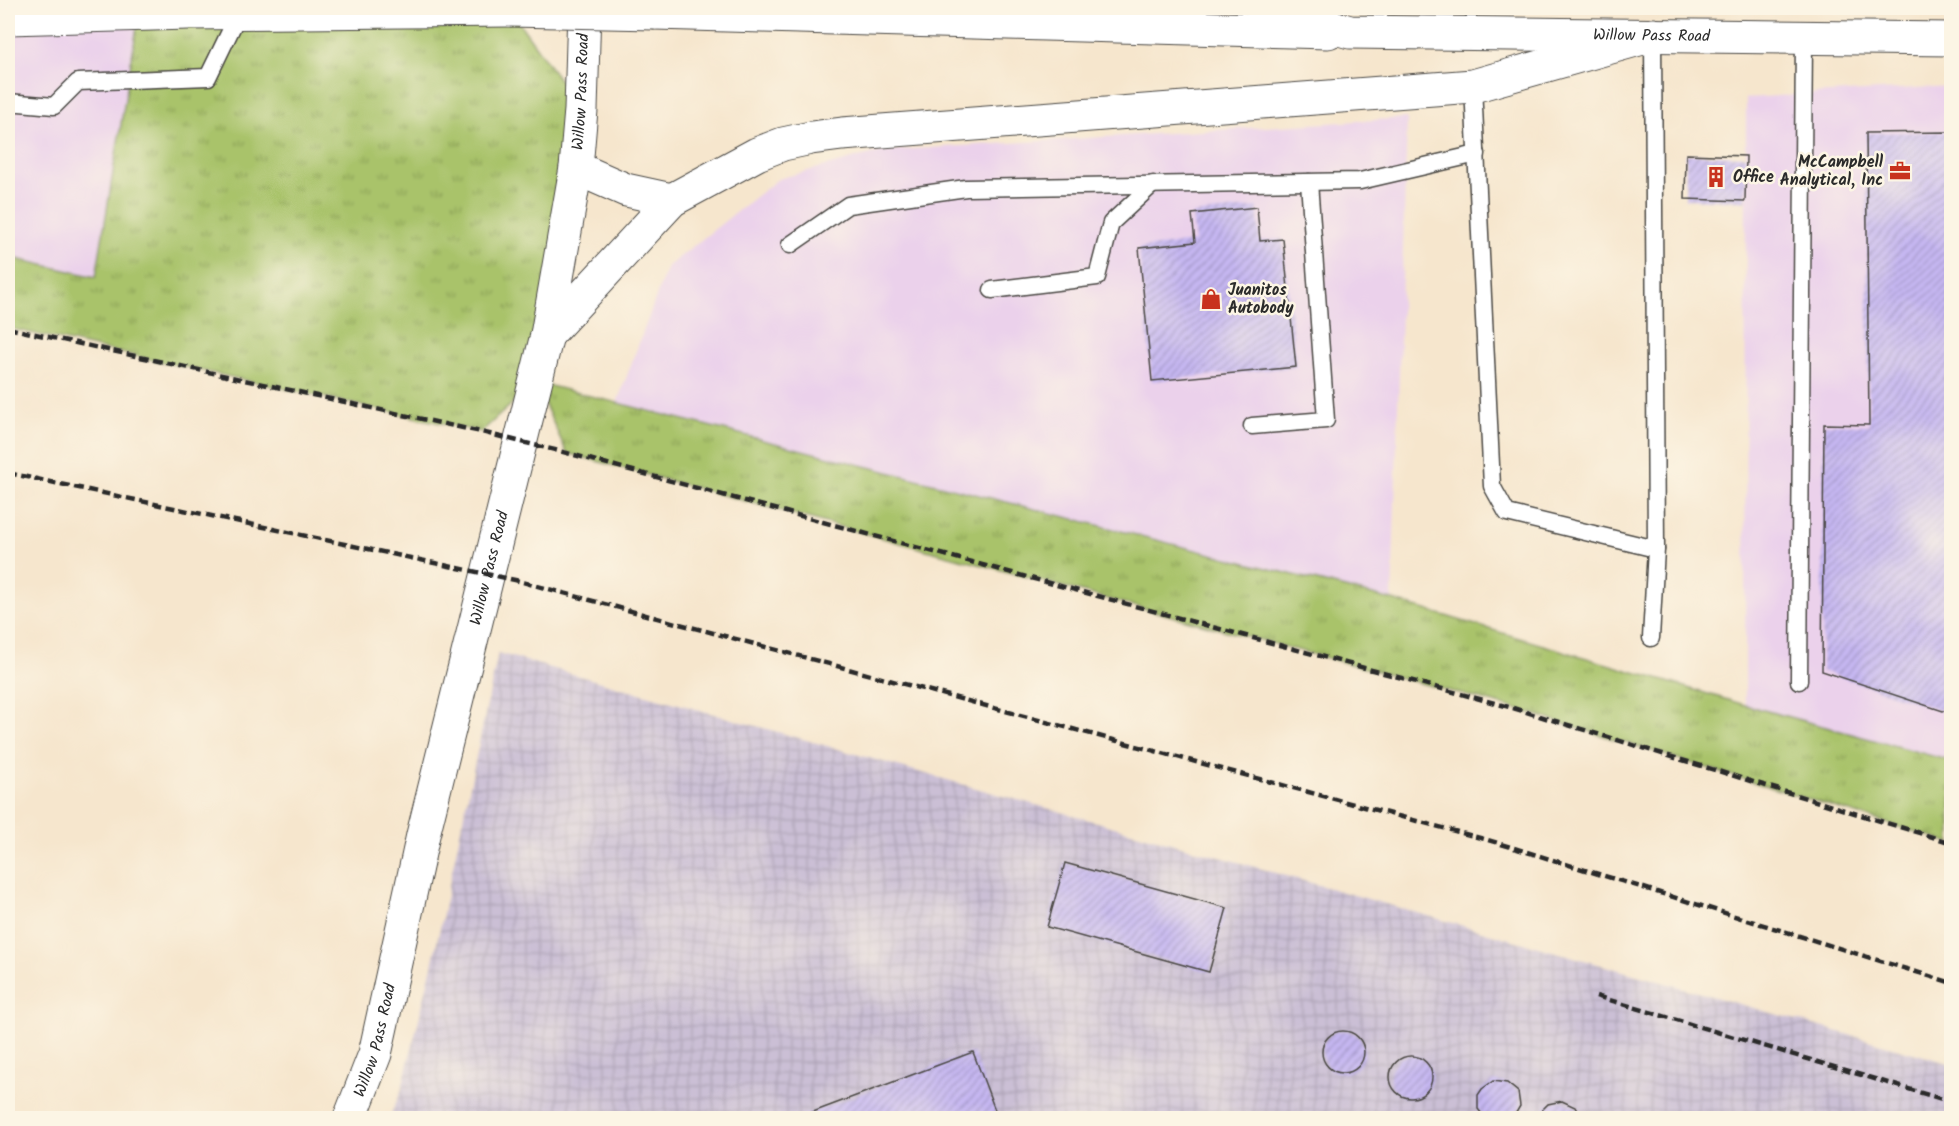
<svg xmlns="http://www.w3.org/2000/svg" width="1959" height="1126" viewBox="0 0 1959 1126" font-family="Kalam,sans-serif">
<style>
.built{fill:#ebd1eb}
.industrial{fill:url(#industrial-grid)}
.grass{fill:url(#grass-tufts);stroke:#6a774a;stroke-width:1.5}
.building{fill:url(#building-hatch)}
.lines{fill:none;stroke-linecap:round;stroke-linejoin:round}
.service-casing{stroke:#494743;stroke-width:19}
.tertiary-casing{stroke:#494743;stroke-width:35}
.secondary-casing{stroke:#494743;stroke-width:35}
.service{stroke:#fff;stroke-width:16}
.tertiary{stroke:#fff;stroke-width:33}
.secondary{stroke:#fff;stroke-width:33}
.rail{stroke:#2b2b2b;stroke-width:4.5;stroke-dasharray:9 4.5;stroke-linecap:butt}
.tertiary-bridge-casing{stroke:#494743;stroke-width:35;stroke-linecap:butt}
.tertiary-bridge{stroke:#fff;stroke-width:33}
.labels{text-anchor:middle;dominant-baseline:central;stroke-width:5;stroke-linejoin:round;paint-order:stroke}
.street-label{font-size:16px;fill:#2b2b2b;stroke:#fcf5e5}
.poi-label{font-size:16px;font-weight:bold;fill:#2b2b2b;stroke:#fcf5e5;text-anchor:start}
</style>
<defs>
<pattern id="industrial-grid" width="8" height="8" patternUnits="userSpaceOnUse" patternTransform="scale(1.5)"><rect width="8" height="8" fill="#cbbfd5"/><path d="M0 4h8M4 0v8" fill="none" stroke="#aea4b7"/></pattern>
<pattern id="grass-tufts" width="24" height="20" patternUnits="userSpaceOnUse" patternTransform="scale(1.5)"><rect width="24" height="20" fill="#a9c36a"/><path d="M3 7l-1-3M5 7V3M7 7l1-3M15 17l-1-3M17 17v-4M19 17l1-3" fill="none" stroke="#8a9f57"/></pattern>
<pattern id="building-hatch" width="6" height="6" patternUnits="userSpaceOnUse" patternTransform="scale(1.5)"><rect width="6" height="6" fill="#c6b7f2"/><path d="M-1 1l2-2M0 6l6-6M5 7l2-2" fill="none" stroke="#a195c4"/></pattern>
</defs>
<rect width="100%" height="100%" fill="#fcf5e5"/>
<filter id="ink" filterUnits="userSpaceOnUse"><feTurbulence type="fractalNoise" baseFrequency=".0167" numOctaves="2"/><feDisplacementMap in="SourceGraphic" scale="12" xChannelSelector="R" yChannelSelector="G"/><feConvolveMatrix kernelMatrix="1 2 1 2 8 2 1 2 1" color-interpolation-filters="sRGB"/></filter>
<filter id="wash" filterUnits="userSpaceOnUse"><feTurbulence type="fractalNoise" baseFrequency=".008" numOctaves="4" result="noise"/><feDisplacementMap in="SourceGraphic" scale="24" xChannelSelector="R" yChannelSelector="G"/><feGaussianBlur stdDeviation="1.35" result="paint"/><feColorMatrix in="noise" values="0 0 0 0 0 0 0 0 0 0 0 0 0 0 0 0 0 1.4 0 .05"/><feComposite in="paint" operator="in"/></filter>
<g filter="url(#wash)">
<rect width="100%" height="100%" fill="#f6e6cd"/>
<g class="built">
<polygon points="139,14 96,277 8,257 8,18"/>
<polygon points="1951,86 1950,132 1951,761 1745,705 1746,98"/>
<polygon points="1407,118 1392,600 617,403 667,267 778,179 882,151"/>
</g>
<polygon class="industrial" points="498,653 1952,1064 1951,1118 389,1118 401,1092 432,966"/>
<polygon class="grass" points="510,10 581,110 535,382 1392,600 1745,705 1951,761 1951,843 1513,708 567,453 535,383 481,432 8,328 8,257 96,277 139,14"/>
<g id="blocks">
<g class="building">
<polygon points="1950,132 1952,270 1952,714 1822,671 1824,424 1869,425 1866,133"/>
<polygon points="1686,154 1746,156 1745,201 1685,199"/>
<polygon points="1257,207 1260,241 1283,239 1296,367 1152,381 1139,248 1195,242 1192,214"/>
<polygon points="1065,863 1227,908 1209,972 1047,927"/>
<circle cx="1343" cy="1052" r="21"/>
<polygon points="973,1052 998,1118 797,1118"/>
<circle cx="1411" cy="1077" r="21"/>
<polygon points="1493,1081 1507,1083 1518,1092 1520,1106 1513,1118 1485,1118 1478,1109 1478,1095 1482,1089"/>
<polygon points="1562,1101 1575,1107 1581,1118 1539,1118 1543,1109 1548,1104"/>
</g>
</g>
</g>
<g filter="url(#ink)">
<use href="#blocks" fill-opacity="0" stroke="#494743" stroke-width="1.5"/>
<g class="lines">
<defs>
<g id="service">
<polyline points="1473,86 1492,486 1507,513 1656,549"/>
<polyline points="8,102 54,106 78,82 208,77 239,13"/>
<polyline points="790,245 848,205 966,188 1360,181 1477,154"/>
<polyline points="992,290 1097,277 1111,223 1153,184"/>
<polyline points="1252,426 1326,420 1309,182"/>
<polyline points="1651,638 1656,549 1653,35"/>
<polyline points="1799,681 1804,37"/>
</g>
<g id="tertiary">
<polyline points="655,13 1328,32"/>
<polyline points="8,18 188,13 510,10"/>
</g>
<g id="secondary">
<path id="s1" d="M1265,8L1350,32L1952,39"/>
<polyline points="576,168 626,190 672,200"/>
<polyline points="547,335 672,200 757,154 783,144 811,138 842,134 1473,86 1653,35"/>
<path id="s2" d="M350,1118L375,1054L423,835L547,335L576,168L581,110L584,8"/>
</g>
</defs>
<use href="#service" class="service-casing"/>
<use href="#tertiary" class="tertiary-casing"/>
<use href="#secondary" class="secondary-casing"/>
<use href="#service" class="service"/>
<use href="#tertiary" class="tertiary"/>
<use href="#secondary" class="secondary"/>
<g class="rail">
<polyline points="8,328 481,432 567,453 1513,708 1952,843"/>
<polyline points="8,473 515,580 1488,840 1952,983"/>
<polyline points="1596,996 1952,1102"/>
</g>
<defs>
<polyline id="tertiary-bridge" points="510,10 655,13"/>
</defs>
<use href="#tertiary-bridge" class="tertiary-bridge-casing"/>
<use href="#tertiary-bridge" class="tertiary-bridge"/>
</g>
</g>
<defs>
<symbol id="office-bare" viewBox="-9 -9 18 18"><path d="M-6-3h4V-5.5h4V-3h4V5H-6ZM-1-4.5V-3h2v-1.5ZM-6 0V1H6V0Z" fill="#c8321e" stroke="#fcf5e5" stroke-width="2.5" paint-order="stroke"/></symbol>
<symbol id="building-bare" viewBox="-9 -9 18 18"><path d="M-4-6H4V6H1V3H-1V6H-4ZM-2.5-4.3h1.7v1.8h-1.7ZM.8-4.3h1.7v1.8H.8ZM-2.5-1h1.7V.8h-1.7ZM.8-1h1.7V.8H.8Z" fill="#c8321e" stroke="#fcf5e5" stroke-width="2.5" paint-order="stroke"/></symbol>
<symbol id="shop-bare" viewBox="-9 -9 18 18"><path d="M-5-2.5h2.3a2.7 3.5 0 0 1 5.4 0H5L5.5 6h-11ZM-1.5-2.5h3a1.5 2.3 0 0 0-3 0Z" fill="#c8321e" stroke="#fcf5e5" stroke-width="2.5" paint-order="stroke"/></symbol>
</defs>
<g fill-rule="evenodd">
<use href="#office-bare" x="1885" y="156" width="30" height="30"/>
<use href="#building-bare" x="1701" y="162" width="30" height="30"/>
<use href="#shop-bare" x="1196" y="284" width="30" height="30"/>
</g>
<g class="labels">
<g class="street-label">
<text stroke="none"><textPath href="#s1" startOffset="390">Willow Pass Road</textPath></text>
<text stroke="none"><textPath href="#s2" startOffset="1054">Willow Pass Road</textPath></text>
<text stroke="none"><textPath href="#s2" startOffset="568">Willow Pass Road</textPath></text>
<text stroke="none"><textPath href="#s2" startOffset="82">Willow Pass Road</textPath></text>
</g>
<g class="poi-label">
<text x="1883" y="162" text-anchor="end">McCampbell<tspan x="1883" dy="18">Analytical, Inc</tspan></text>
<text x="1733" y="177">Office</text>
<text x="1228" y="290">Juanitos<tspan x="1228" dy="18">Autobody</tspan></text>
</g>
</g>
<rect width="1959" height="1126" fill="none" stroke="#fcf5e5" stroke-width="30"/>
</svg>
